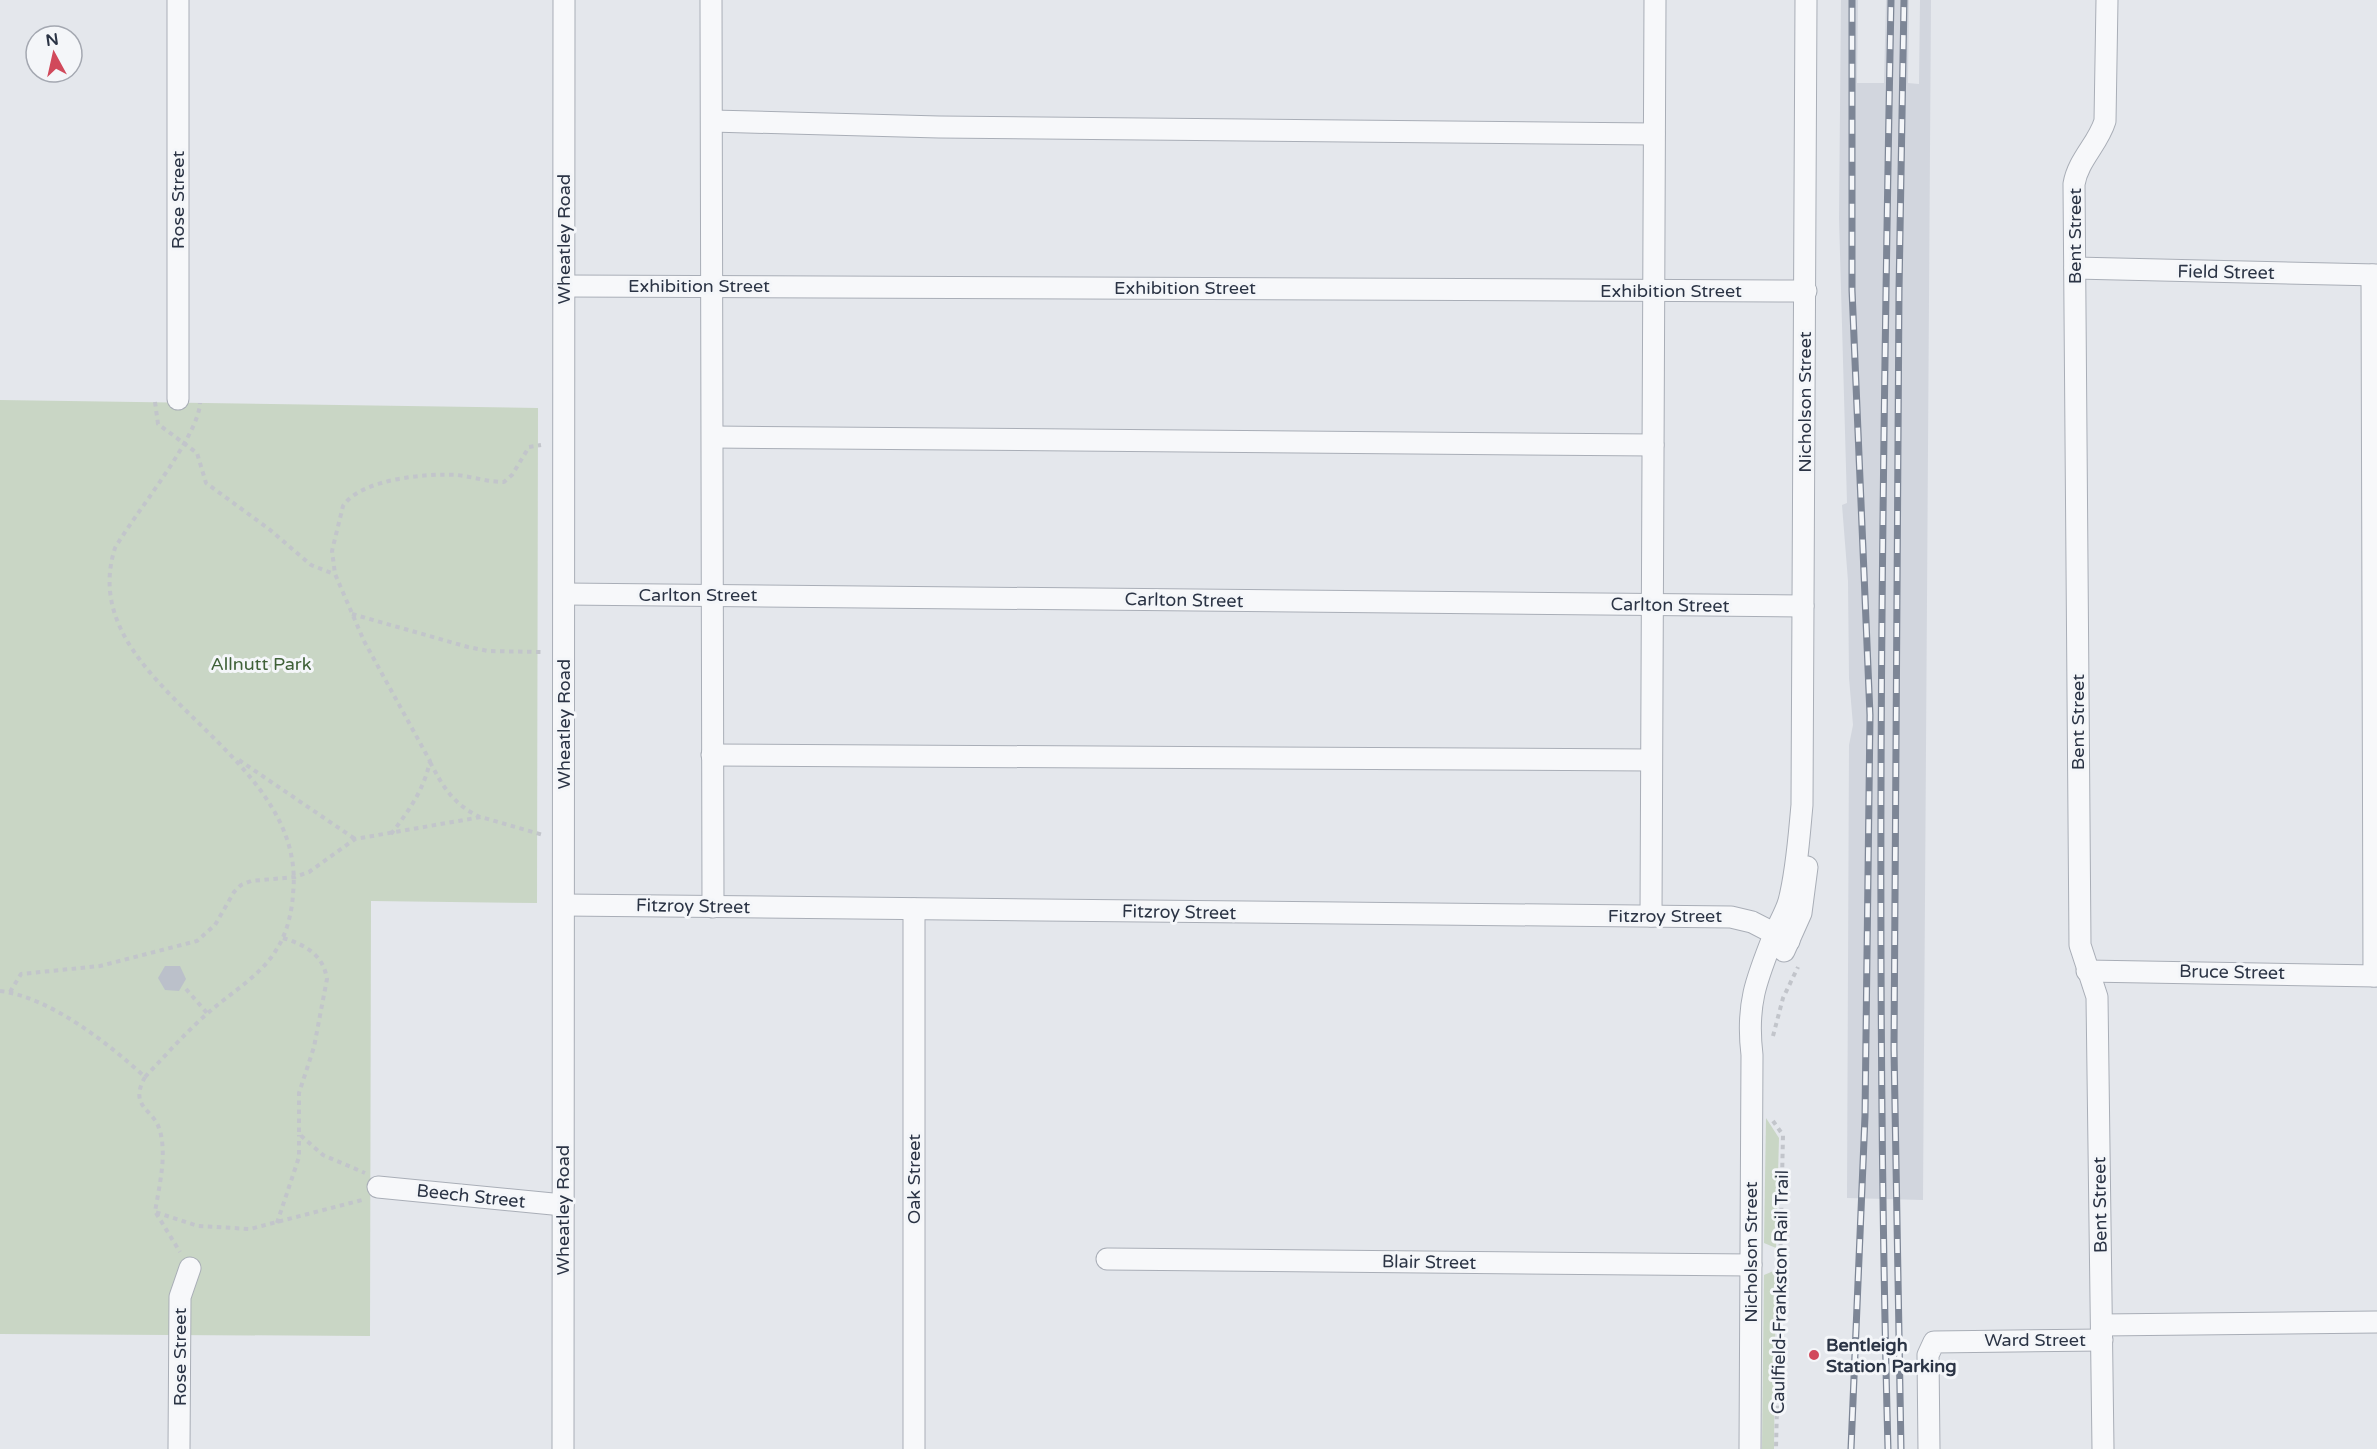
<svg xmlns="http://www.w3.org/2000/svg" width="2377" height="1449" viewBox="0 0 2377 1449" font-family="'Varela Round',sans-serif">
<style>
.built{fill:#d2d6de}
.green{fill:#c9d6c5}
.building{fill:#bbc0ca}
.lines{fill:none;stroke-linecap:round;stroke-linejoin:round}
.minor-casing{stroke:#a9aeb7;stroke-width:23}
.path{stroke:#c2c5cb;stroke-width:4;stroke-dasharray:4.5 4.5;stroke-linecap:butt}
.minor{stroke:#f7f8fa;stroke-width:21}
.rail-casing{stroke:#7d8696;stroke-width:7}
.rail{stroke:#f4f6f9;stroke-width:4.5;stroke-dasharray:14;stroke-linecap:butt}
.poi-dot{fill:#d1495b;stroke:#f4f6f9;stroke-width:2}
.labels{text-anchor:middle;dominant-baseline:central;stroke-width:6;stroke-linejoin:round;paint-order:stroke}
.street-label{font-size:18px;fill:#2b3445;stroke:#f4f6f9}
.park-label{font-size:18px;fill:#3f6138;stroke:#f4f6f9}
.poi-label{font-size:18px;font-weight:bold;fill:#2b3445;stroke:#f4f6f9;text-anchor:start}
</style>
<rect width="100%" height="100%" fill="#e4e7ec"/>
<polygon class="built" points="1841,0 1858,0 1857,83 1884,83 1886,0 1909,0 1908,83 1919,84 1920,0 1931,0 1923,1200 1847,1198 1849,745 1853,725 1849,678 1848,581 1842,505 1847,503 1839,218"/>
<g class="green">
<polygon points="0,400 538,408 537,903 371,901 370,1336 0,1334"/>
<polygon points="1766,1118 1779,1138 1776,1248 1764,1243"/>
<polygon points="1776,1270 1774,1449 1762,1449 1764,1275"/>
</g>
<polygon class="building" points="165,966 180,966 186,979 179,991 165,990 158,978"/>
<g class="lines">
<defs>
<g id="minor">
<polyline points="178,0 178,399"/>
<polyline points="711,0 713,907"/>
<polyline points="712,121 939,127 1654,134"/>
<polyline points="2075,268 2377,275"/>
<polyline points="2372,275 2374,976"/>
<polyline points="564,286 1806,291"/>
<polyline points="713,437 1653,445"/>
<polyline points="565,594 1803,606"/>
<polyline points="712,755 1651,760"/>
<polyline points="564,905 1731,917 1752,922 1789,941"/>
<polyline points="1651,916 1655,0"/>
<polyline points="1784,951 1801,913 1807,867"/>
<polyline points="2087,971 2377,976"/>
<polyline points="378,1187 563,1205"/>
<polyline points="1107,1259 1751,1265"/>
<polyline points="2102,1325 2377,1322"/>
<polyline points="179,1449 180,1297 190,1268"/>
<polyline points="563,1449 564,0"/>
<polyline points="914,1449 914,909"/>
<path d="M1750,1449L1752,1055C1746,1005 1756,980 1774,935C1779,923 1786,912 1789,901C1797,870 1799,836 1802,805L1806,0"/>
<polyline points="1929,1449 1928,1355 1934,1342 2102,1340"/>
<path d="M2103,1449L2097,997L2080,945L2074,184C2078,160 2098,144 2105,121L2107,0"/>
</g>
</defs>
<use href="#minor" class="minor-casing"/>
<g class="path">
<polyline points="155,402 158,424 197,453 206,483 269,529 311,565 334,574"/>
<polyline points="352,614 468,647 488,651 541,652"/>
<polyline points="239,760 355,839"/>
<path d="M430,762C443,787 454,805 480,817"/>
<path d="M391,834C408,812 424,790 430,761L364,641L335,574L332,551L343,506C360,479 427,473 457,475C473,477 489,482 504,482L512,475L529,447L541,445"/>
<path d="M283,938C305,945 323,954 327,979L314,1047L299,1093V1134L323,1155L365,1173"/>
<polyline points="186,989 207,1013"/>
<path d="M0,991C50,997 109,1044 145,1077C128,1108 154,1108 160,1131C167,1156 159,1187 155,1212L198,1226L250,1229L362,1200"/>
<polyline points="10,992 21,974 100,966 197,941 215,925 234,892 241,885 251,881 295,877 309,872 355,839 481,817 543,835"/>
<polyline points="1773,1036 1783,998 1798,967"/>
<path d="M145,1077C166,1055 186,1032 209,1012C232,992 263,974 278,947C287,932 292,912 293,894C309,748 71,686 115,548C133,516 199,436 200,403"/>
<polyline points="1773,1121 1783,1135 1776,1449"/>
<polyline points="156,1213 180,1252"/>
<polyline points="277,1223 299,1157 299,1135"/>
</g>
<use href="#minor" class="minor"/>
<defs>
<g id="rail">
<polyline points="1851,1449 1865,1116 1870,715 1852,290 1852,0"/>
<path d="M1888,1449C1875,966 1882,483 1891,0"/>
<polyline points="1901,1449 1894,1049 1899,291 1904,0"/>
</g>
</defs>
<use href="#rail" class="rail-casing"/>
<use href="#rail" class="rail"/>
</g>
<circle class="poi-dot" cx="1814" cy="1355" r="6"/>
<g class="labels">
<g class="street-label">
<text transform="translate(178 200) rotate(-90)">Rose Street</text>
<text transform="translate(2075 236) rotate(-90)">Bent Street</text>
<text transform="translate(564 239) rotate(-90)">Wheatley Road</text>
<text transform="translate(2226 272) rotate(1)">Field Street</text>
<text x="699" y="286">Exhibition Street</text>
<text x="1185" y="288">Exhibition Street</text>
<text x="1671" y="291">Exhibition Street</text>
<text transform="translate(1805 402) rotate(-90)">Nicholson Street</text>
<text x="698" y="595">Carlton Street</text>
<text transform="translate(1184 600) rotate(1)">Carlton Street</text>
<text transform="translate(1670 605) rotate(1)">Carlton Street</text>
<text transform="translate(2078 722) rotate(-90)">Bent Street</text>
<text transform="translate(564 724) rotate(-90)">Wheatley Road</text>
<text transform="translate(693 906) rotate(1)">Fitzroy Street</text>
<text transform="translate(1179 912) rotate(1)">Fitzroy Street</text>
<text x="1665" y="916">Fitzroy Street</text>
<text transform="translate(2232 972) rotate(1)">Bruce Street</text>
<text transform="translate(914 1179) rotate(-90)">Oak Street</text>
<text transform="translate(471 1196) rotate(6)">Beech Street</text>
<text transform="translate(2100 1205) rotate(-91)">Bent Street</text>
<text transform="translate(563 1210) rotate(-90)">Wheatley Road</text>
<text transform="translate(1751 1252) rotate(-90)">Nicholson Street</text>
<text transform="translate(1429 1262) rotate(1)">Blair Street</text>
<text transform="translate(1780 1292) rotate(-89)">Caulfield-Frankston Rail Trail</text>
<text x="2035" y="1340">Ward Street</text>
<text transform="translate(180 1357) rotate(-90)">Rose Street</text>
</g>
<g class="park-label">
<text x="261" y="664">Allnutt Park</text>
</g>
<g class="poi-label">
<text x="1826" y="1345">Bentleigh<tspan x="1826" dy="21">Station Parking</tspan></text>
</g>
</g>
<g transform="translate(54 54) rotate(352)"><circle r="28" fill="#f4f6f9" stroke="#a4a8b1" stroke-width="1.5"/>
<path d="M0-4.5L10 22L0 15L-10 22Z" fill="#d1495b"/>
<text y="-9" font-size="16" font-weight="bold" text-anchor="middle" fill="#2b3445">N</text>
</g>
</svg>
